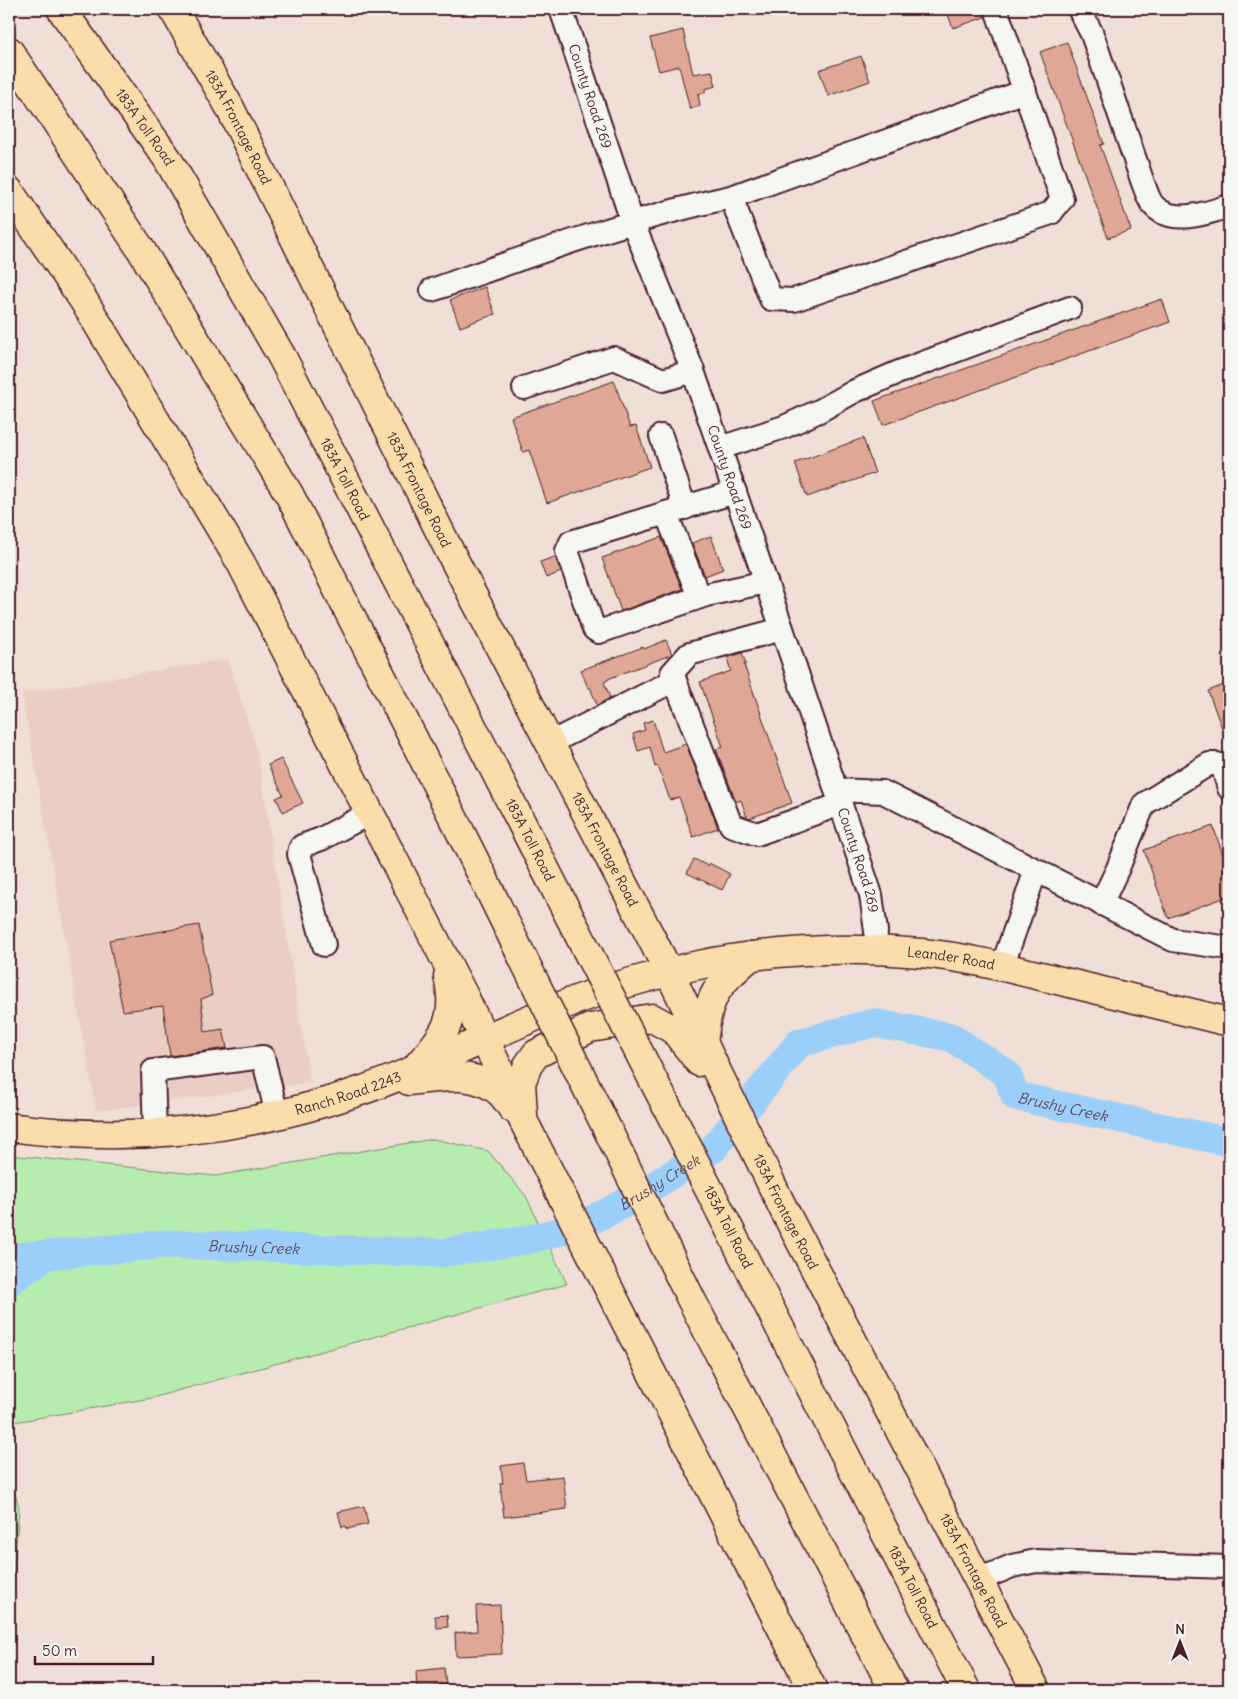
<svg xmlns="http://www.w3.org/2000/svg" width="1238" height="1699" viewBox="0 0 1238 1699" font-family="Delius,sans-serif">
<style>
.built{fill:#eacec3}
.green{fill:#b6edaf;stroke:#80866d}
.lines{fill:none;stroke-linecap:round;stroke-linejoin:round}
.river{stroke:#9bcff9;stroke-width:29}
.building{fill:#dfa896;stroke:#4a1f2b}
.minor-casing{stroke:#4a1f2b;stroke-width:26}
.major-casing{stroke:#4a1f2b;stroke-width:31}
.highway-casing{stroke:#4a1f2b;stroke-width:31}
.minor{stroke:#f6f6f2;stroke-width:22}
.major{stroke:#faddab;stroke-width:28}
.highway{stroke:#faddab;stroke-width:28}
.highway-bridge-casing{stroke:#4a1f2b;stroke-width:31;stroke-linecap:butt}
.highway-bridge{stroke:#faddab;stroke-width:28}
.labels{text-anchor:middle;dominant-baseline:central;stroke-width:5;stroke-linejoin:round;paint-order:stroke}
.street-label{font-size:14px;fill:#4a1f2b;stroke:#f6f6f2}
.water-label{font-size:15px;font-style:italic;fill:#5e4b5e;stroke:#f6f6f2}
</style>
<rect width="100%" height="100%" fill="#efdfd6"/>
<filter id="ink" filterUnits="userSpaceOnUse"><feTurbulence type="fractalNoise" baseFrequency=".02" numOctaves="2"/><feDisplacementMap in="SourceGraphic" scale="10" xChannelSelector="R" yChannelSelector="G"/><feConvolveMatrix kernelMatrix="1 2 1 2 8 2 1 2 1" color-interpolation-filters="sRGB"/></filter>
<g filter="url(#ink)">
<polygon class="built" points="228,659 257,751 310,1082 96,1111 22,693"/>
<g class="green">
<polygon points="433,1139 488,1151 526,1196 567,1284 151,1398 9,1423 9,1155 215,1176"/>
<polygon points="9,1474 19,1507 9,1634"/>
</g>
<g class="lines">
<g class="river">
<path id="s1" d="M9,1257L47,1255L167,1244L441,1253L526,1240L578,1227L629,1201L714,1148L799,1043L873,1023L951,1037L1007,1074L1015,1096L1229,1142"/>
<polyline points="9,1282 47,1255"/>
</g>
</g>
<g class="building">
<polygon points="946,9 983,9 985,17 953,28"/>
<polygon points="683,30 693,74 712,71 716,86 705,89 705,92 698,94 700,106 690,109 679,66 659,71 650,38"/>
<polygon points="1067,42 1104,144 1100,145 1131,230 1108,238 1040,52"/>
<polygon points="861,56 870,81 828,96 819,70"/>
<polygon points="485,287 495,314 460,327 450,300"/>
<polygon points="1162,299 1170,322 883,425 874,401"/>
<polygon points="614,381 630,427 636,426 650,467 547,503 529,450 523,452 511,417"/>
<polygon points="863,438 875,473 807,497 795,463"/>
<polygon points="711,536 723,569 705,576 692,543"/>
<polygon points="661,537 682,589 621,611 602,558"/>
<polygon points="555,557 561,572 546,578 540,562"/>
<polygon points="666,640 672,654 670,655 608,679 608,680 604,682 610,698 597,705 590,687 588,688 581,670 643,647 644,649"/>
<polygon points="742,653 746,664 744,665 792,803 750,818 747,817 741,800 736,802 716,749 723,747 700,682 731,671 727,658"/>
<polygon points="1229,683 1229,744 1228,744 1208,691"/>
<polygon points="653,720 663,752 686,744 718,828 693,837 679,797 670,800 658,766 655,767 650,747 638,751 633,734 645,730 643,723"/>
<polygon points="281,759 303,803 283,812 276,798 283,795 268,765"/>
<polygon points="1213,826 1229,872 1229,896 1168,918 1144,850"/>
<polygon points="694,859 708,866 709,863 730,874 722,890 687,873"/>
<polygon points="199,925 212,995 201,999 205,1032 223,1029 227,1048 170,1056 163,1006 123,1011 109,940"/>
<polygon points="523,1463 526,1480 563,1476 567,1509 504,1517 500,1483 503,1483 501,1466"/>
<polygon points="364,1506 368,1524 347,1529 346,1526 342,1527 338,1512"/>
<polygon points="500,1605 502,1654 456,1656 455,1633 477,1631 476,1606"/>
<polygon points="447,1615 448,1627 437,1628 435,1616"/>
<polygon points="444,1668 446,1685 417,1688 416,1671"/>
</g>
<g class="lines">
<defs>
<g id="minor">
<path id="s2" d="M561,9L632,221L693,371L788,646L871,895L876,931L875,949"/>
<path d="M1079,9L1092,34L1143,183C1146,190 1149,202 1155,207C1174,225 1208,213 1229,206"/>
<polyline points="731,197 1025,91"/>
<path d="M432,290C531,255 628,219 731,197L771,299L794,300L1051,213L1062,199L996,9"/>
<polyline points="524,388 614,358 663,380 693,371"/>
<polyline points="661,436 685,508"/>
<polyline points="720,448 784,427 821,410 855,391 899,372 1070,308"/>
<polyline points="735,492 571,542 567,551 594,629 599,632 706,595 766,582"/>
<polyline points="666,513 699,597"/>
<polyline points="782,629 689,654 672,673 731,825 757,834 841,804"/>
<polyline points="550,743 675,680"/>
<polyline points="836,790 883,792 1173,940 1229,948"/>
<polyline points="1101,904 1118,868 1144,804 1209,764 1217,764 1223,768 1229,788"/>
<polyline points="324,945 299,854 300,849 302,846 321,839 370,813"/>
<polyline points="1002,967 1036,870"/>
<polyline points="155,1133 153,1071 263,1057 277,1115"/>
<polyline points="978,1580 1012,1566 1036,1561 1229,1567"/>
</g>
<g id="major">
<path id="s3" d="M173,9L229,106L448,548L669,972L784,1210L1036,1690"/>
<polyline points="9,191 84,301 241,563 464,996 523,1120 813,1690"/>
<path d="M703,1043C709,994 714,988 751,956"/>
<path d="M418,1065C445,1035 458,1018 448,976"/>
<path d="M409,1081C437,1078 472,1070 497,1090C503,1094 508,1102 512,1108"/>
<polyline points="523,1114 521,1083 528,1065 536,1054 590,1028 652,1018 674,1030 699,1062"/>
<path id="s4" d="M9,1127C129,1144 249,1130 363,1090C437,1064 506,1026 579,999C617,985 655,975 694,966C769,950 845,946 921,953C967,957 1012,969 1057,980C1114,994 1172,1008 1229,1022"/>
</g>
<g id="highway">
<path id="s5" d="M61,9L167,158L282,357L471,724"/>
<polyline points="9,51 140,248 289,494 412,736"/>
<path id="s6" d="M780,1328L966,1690"/>
<polyline points="723,1361 894,1690"/>
</g>
</defs>
<use href="#minor" class="minor-casing"/>
<use href="#major" class="major-casing"/>
<use href="#highway" class="highway-casing"/>
<use href="#minor" class="minor"/>
<use href="#major" class="major"/>
<use href="#highway" class="highway"/>
<defs>
<g id="highway-bridge">
<path id="s7" d="M471,724L780,1328"/>
<polyline points="412,736 474,859 691,1299 723,1361"/>
</g>
</defs>
<use href="#highway-bridge" class="highway-bridge-casing"/>
<use href="#highway-bridge" class="highway-bridge"/>
</g>
</g>
<g class="labels">
<g class="street-label">
<text stroke="none"><textPath href="#s2" startOffset="92">County Road 269</textPath></text>
<text stroke="none"><textPath href="#s3" startOffset="135">183A Frontage Road</textPath></text>
<text stroke="none"><textPath href="#s5" startOffset="145">183A Toll Road</textPath></text>
<text stroke="none"><textPath href="#s2" startOffset="498">County Road 269</textPath></text>
<text stroke="none"><textPath href="#s5" startOffset="550">183A Toll Road</textPath></text>
<text stroke="none"><textPath href="#s3" startOffset="540">183A Frontage Road</textPath></text>
<text stroke="none"><textPath href="#s7" startOffset="130">183A Toll Road</textPath></text>
<text stroke="none"><textPath href="#s3" startOffset="945">183A Frontage Road</textPath></text>
<text stroke="none"><textPath href="#s2" startOffset="902">County Road 269</textPath></text>
<text stroke="none"><textPath href="#s4" startOffset="972">Leander Road</textPath></text>
<text stroke="none"><textPath href="#s4" startOffset="344">Ranch Road 2243</textPath></text>
<text stroke="none"><textPath href="#s3" startOffset="1350">183A Frontage Road</textPath></text>
<text stroke="none"><textPath href="#s7" startOffset="565">183A Toll Road</textPath></text>
<text stroke="none"><textPath href="#s3" startOffset="1755">183A Frontage Road</textPath></text>
<text stroke="none"><textPath href="#s6" startOffset="291">183A Toll Road</textPath></text>
</g>
<g class="water-label">
<text stroke="none"><textPath href="#s1" startOffset="1160">Brushy Creek</textPath></text>
<text stroke="none"><textPath href="#s1" startOffset="665">Brushy Creek</textPath></text>
<text stroke="none"><textPath href="#s1" startOffset="245">Brushy Creek</textPath></text>
</g>
</g>
<rect width="1238" height="1699" fill="none" stroke="#f6f6f2" stroke-width="30"/>
<rect x="15" y="15" width="1208" height="1669" fill="none" stroke="#4a1f2b" stroke-width="2" filter="url(#ink)"/>
<g transform="translate(1180 1642)" stroke="#f6f6f2" stroke-width="4" paint-order="stroke">
<path d="M0-4L9 19L0 12L-9 19Z" fill="#4a1f2b"/>
<text y="-8" font-size="14" font-weight="bold" text-anchor="middle" fill="#4a1f2b">N</text>
</g>
<path d="M35 1656v8h118v-8" fill="none" stroke="#4a1f2b" stroke-width="2.5"/>
<text x="42" y="1656" font-size="15" fill="#4a1f2b" stroke="#f6f6f2" stroke-width="4" paint-order="stroke">50 m</text>
</svg>
